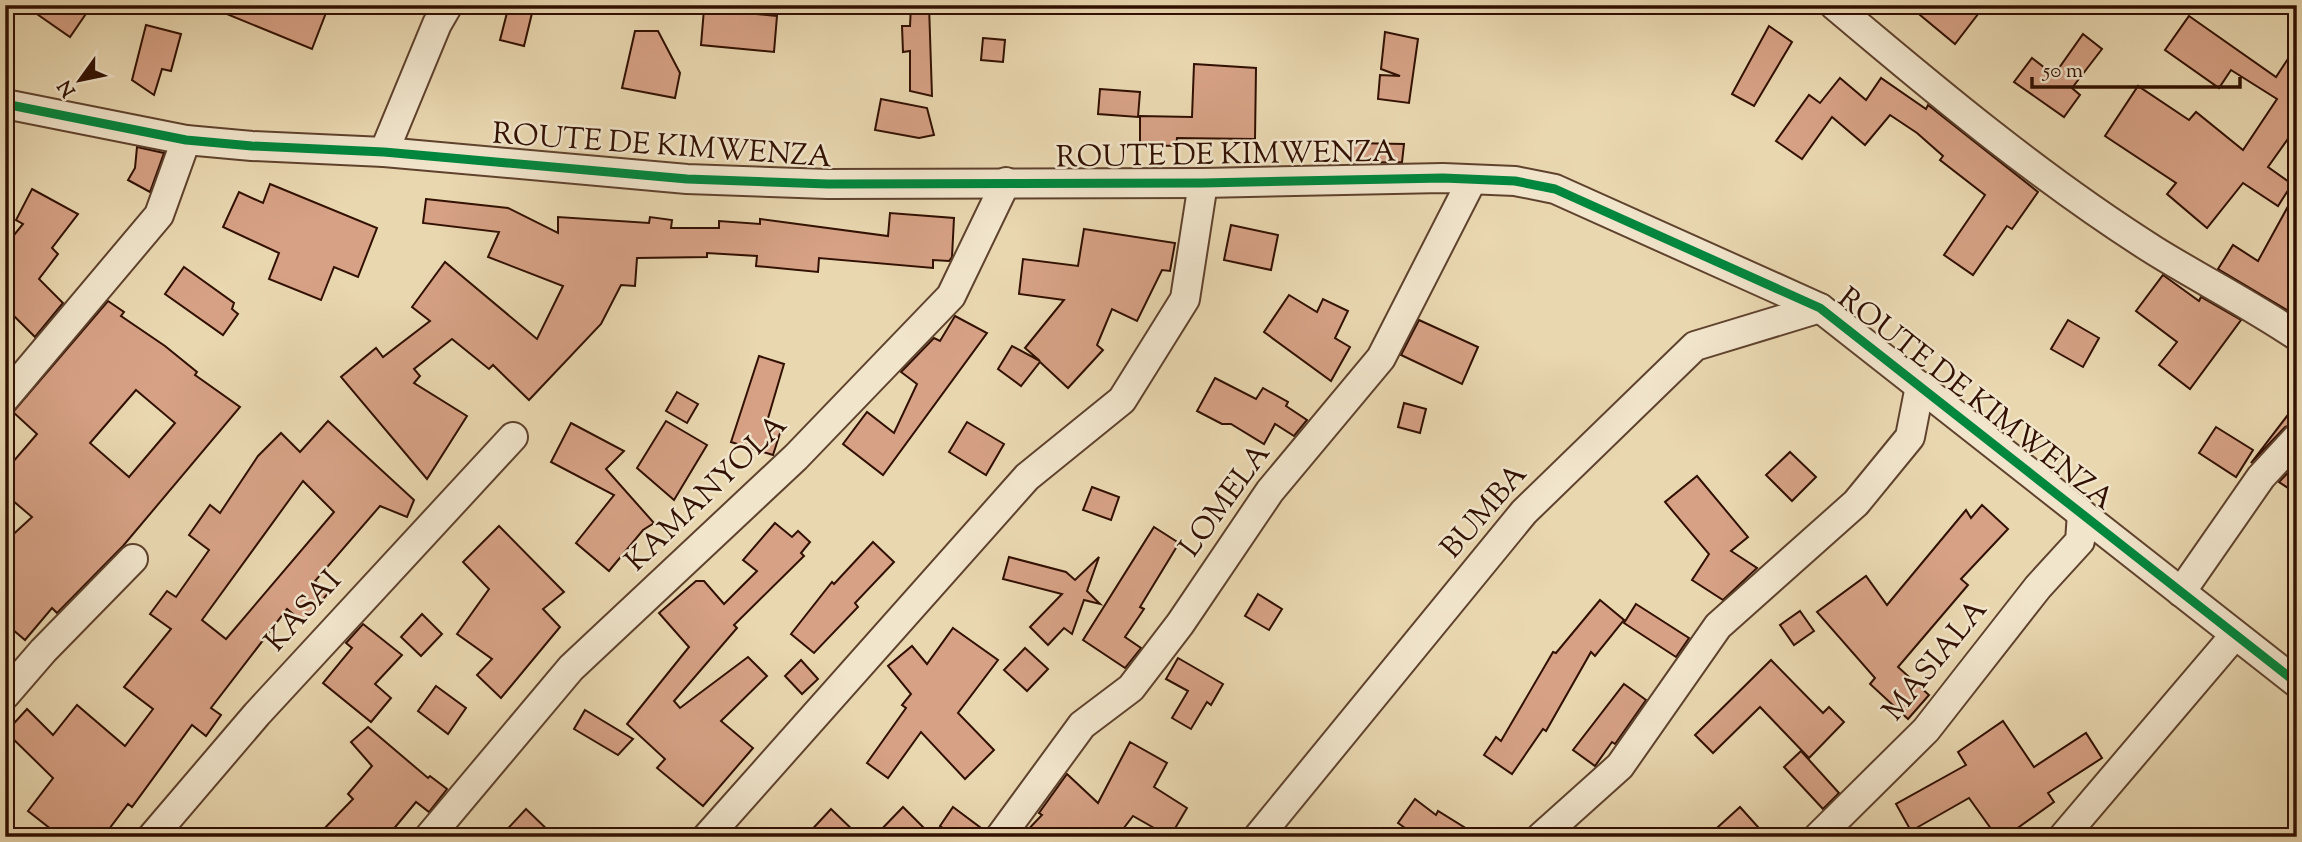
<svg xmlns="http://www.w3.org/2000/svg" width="2302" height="842" viewBox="0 0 2302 842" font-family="'Sorts Mill Goudy',serif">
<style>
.building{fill:#d6a185;stroke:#311001;stroke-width:2;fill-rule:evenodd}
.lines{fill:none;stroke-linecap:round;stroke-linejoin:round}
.minor-casing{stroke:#5f422d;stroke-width:32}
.minor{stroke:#f1e5cc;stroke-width:28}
.cycleway-casing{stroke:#f1e5cc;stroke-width:13}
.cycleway{stroke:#00873e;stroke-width:9}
.labels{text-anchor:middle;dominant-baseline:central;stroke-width:5;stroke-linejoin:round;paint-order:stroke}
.street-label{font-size:30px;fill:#311001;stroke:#f1e5cc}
</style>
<rect width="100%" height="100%" fill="#e9d7b0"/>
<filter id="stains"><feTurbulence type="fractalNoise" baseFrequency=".00286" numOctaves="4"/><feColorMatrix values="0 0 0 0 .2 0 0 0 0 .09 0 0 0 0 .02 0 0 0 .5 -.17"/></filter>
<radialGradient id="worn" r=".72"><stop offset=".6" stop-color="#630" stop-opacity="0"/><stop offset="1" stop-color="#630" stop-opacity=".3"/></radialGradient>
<g class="building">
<polygon points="24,5 92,5 70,37"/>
<polygon points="205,5 329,5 312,49"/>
<polygon points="509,5 533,9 524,46 500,40"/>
<polygon points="911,5 929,5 932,96 910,91 910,51 903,52 902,26 910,26"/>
<polygon points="1908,5 1985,5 1955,44"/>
<polygon points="704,9 777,16 774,52 701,45"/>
<polygon points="2189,16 2276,77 2297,45 2297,126 2268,167 2292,184 2278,206 2243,183 2207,228 2167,194 2176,183 2105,136 2138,86 2189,120 2196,112 2243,150 2277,99 2231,70 2219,88 2165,50"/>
<polygon points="146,25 181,34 171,71 162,69 154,95 132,80"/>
<polygon points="1769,26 1792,42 1754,106 1732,94"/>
<polygon points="635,31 658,31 680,73 675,98 622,88"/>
<polygon points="1385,32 1418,39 1409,103 1378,99 1380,75 1400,76 1381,69"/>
<polygon points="2083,34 2102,49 2072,88 2080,95 2064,117 2014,82 2032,58 2054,75"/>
<polygon points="983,38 1005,40 1003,62 981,60"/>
<polygon points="1194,64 1256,68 1255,139 1177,138 1176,146 1140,145 1140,116 1192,117"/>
<polygon points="1840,78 1866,100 1881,78 1926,109 1928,105 2038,192 2012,229 2007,226 1973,275 1944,255 1985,195 1940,160 1943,156 1917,133 1890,115 1865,145 1832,117 1802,159 1776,141 1809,95 1820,103"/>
<polygon points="1100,89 1140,92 1138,117 1098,114"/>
<polygon points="881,99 927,108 934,135 919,138 875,130"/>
<polygon points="1351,143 1404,144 1402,162 1350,163"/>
<polygon points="137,147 164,153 150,192 128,180 135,168"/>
<polygon points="270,184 377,228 358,277 334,267 321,300 269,279 279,253 223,227 239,192 263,203"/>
<polygon points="32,189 78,214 52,248 58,254 39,279 63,303 35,337 5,307 5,246 23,224 16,220"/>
<polygon points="2297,190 2297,316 2218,269 2233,245 2258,261"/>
<polygon points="426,199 508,208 558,233 558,217 649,223 650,217 672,220 671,228 719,228 719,221 760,224 760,219 888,236 890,213 954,218 952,257 949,261 933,260 933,268 819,258 818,272 756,266 757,256 707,253 707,257 637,258 635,286 621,285 601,324 529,400 493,365 489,369 452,339 414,369 420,376 414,383 467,416 427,479 341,377 376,348 383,357 430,321 412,307 445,262 537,339 563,286 488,257 499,232 423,223"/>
<polygon points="1231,225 1278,235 1271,270 1224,260"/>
<polygon points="1084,229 1175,243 1170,271 1162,270 1137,321 1112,309 1097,345 1103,350 1068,388 1040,362 1021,386 998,369 1012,346 1040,361 1025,348 1064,300 1019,294 1023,259 1078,266"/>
<polygon points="184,267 234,303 232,309 238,314 223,335 165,294"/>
<polygon points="2163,275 2199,301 2201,297 2241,320 2190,389 2159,365 2177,342 2136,311"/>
<polygon points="1289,295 1317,312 1323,299 1348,311 1335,338 1350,347 1331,381 1264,332"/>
<path d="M108,301L124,312L121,316L165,346L197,372L195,375L240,407L123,546L57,613L52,608L25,640L5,623V542L32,517L5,494V471L37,434L13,412ZM136,390L175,423L129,477L90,443Z"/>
<polygon points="955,316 987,333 883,475 843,444 867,412 894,433 917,384 901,372 934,338 940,341"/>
<polygon points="1419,320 1478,347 1462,384 1401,355"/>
<polygon points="2068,320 2099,338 2083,367 2051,349"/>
<polygon points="759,356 784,364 766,425 781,430 773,455 731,442"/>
<polygon points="1215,378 1256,399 1263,388 1288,402 1286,406 1307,420 1294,436 1275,424 1264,444 1231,424 1222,424 1197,411"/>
<polygon points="677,392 698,404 687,423 666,411"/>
<polygon points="1404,403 1426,409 1420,433 1398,427"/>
<polygon points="2297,403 2297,422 2285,427 2251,463"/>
<path d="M328,421L414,500L407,517L380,506L315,581L329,592L304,623L287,609L211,708L221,715L206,736L192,725L132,807L128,804L103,837H61L28,811L53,778L6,732L27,709L53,735L77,705L125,746L153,709L124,687L171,629L150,614L167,591L176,597L209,550L189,535L210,505L220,513L258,456L281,433L300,452ZM303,481L334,512L226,639L202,620Z"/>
<polygon points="666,421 707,445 674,500 637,468"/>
<polygon points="967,422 1004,444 986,475 949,452"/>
<polygon points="571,423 624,451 606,469 654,523 643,530 609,571 576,543 614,495 551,462"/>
<polygon points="2216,427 2253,450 2236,477 2199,453"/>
<polygon points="1790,452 1816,477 1792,501 1766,475"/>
<polygon points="2297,463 2297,494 2279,482"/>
<polygon points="1697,476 1748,537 1731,551 1757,568 1723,600 1692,580 1709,554 1665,502"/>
<polygon points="1092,487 1119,497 1111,520 1083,510"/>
<polygon points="1982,505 2008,529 1961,579 1968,585 1898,667 1929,695 1908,719 1870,684 1875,678 1817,612 1866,576 1887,605 1966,510 1971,518"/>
<polygon points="775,523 792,537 798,531 810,542 801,553 804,556 734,625 737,628 674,701 680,708 748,657 767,676 721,721 753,748 703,806 657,768 665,759 627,724 689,647 659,613 696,581 704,581 724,604 757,571 743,560"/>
<polygon points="499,526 564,592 543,609 560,627 501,698 477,675 492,659 457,634 489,589 463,562"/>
<polygon points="1154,527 1179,543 1140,607 1144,609 1125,637 1141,648 1125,668 1083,640"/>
<polygon points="873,542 894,562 855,603 858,607 814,653 791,634 832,582 834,584"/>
<polygon points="1009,557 1066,572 1075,580 1099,557 1087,591 1100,604 1084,600 1072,634 1064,628 1048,645 1030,627 1062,594 1003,579"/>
<polygon points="1258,594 1282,609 1269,630 1245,616"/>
<polygon points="1600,600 1624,620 1595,656 1591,652 1546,731 1543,729 1512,774 1484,755 1496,737 1501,741 1553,652 1556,653"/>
<polygon points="1636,604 1689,638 1676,657 1624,623"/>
<polygon points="1800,611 1814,631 1794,645 1780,625"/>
<polygon points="422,614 442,634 421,656 401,637"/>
<polygon points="363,624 402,655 375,684 391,698 371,722 323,683 352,648 346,643"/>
<polygon points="953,628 998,660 958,713 994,750 965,779 921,732 888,778 867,763 906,708 902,705 911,694 888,666 912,646 927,664"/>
<polygon points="1025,648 1048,669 1027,691 1004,670"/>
<polygon points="1178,658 1223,684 1211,705 1207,702 1191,729 1172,718 1188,691 1166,679"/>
<polygon points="801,660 818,679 802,694 785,676"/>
<polygon points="1771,660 1823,713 1829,707 1844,722 1809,758 1760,707 1713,753 1695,735"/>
<polygon points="1624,684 1646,700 1615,744 1612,742 1595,766 1573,750"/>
<polygon points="436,686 466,708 448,734 418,711"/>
<polygon points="585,710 633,739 618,755 574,729"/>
<polygon points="2003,721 2034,767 2086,733 2102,758 2048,793 2054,802 2005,837 1997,837 1969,798 1911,831 1896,804 1966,765 1958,752"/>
<polygon points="368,727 428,778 430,776 447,789 429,812 416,802 387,837 316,837 353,799 348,794 372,766 351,742"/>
<polygon points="1130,742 1167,763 1154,787 1187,808 1170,837 1133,816 1117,837 1021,837 1042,815 1039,813 1067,774 1098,803"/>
<polygon points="1801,751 1839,793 1823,809 1784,767"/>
<polygon points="1415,799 1436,815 1438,811 1480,837 1418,837 1398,823"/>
<polygon points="903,807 933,837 874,837"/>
<polygon points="953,807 985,831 984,837 955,837 940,826"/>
<polygon points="1740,807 1767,837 1707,837"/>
<polygon points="526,809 555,837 500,837"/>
<polygon points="831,809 860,837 805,837"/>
</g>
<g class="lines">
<defs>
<g id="minor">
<path d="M1834,5C1937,92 2041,179 2155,251C2202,280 2251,305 2297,336"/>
<polyline points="5,104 186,140 252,146 384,152 687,179 828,184 1203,183 1443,178 1515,181 1555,189 1820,308 2297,683"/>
<polyline points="384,152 437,24 448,5"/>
<polyline points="5,398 159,215 186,140"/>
<polyline points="2181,592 2261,477 2297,438"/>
<polyline points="5,695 43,651 133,559"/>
<polyline points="152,837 257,714 513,437"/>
<polyline points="429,837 571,668 796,457 951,296 1006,182"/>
<polyline points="707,837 1027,477 1122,400 1185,299 1203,183"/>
<polyline points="1000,837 1082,725 1131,688 1180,624 1270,491 1381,358 1472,180"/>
<polyline points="1258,837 1524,512 1695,346 1820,308"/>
<polyline points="1541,837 1620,766 1718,626 1856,503 1910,437 1920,386"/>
<polyline points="1818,837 1926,730 2038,587 2080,541 2082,514"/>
<polyline points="2063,837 2234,636"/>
</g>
</defs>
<use href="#minor" class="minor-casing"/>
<use href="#minor" class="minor"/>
<defs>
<polyline id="cycleway" points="5,104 186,140 252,146 384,152 687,179 828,184 1203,183 1443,178 1515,181 1555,189 1820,308 2297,683"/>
</defs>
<use href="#cycleway" class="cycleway-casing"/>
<use href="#cycleway" class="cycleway"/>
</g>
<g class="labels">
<g class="street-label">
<text transform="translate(662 147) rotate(4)">ROUTE DE KIMWENZA</text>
<text transform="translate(1226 156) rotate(-1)">ROUTE DE KIMWENZA</text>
<text transform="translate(1975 400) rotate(38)">ROUTE DE KIMWENZA</text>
<text transform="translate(707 494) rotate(-44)">KAMANYOLA</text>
<text transform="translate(1226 501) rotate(-54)">LOMELA</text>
<text transform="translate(1485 512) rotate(-49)">BUMBA</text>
<text transform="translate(304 612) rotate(-48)">KASAI</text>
<text transform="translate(1936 661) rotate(-51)">MASIALA</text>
</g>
</g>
<rect width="2302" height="842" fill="none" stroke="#e9d7b0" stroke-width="28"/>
<rect x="7" y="7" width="2288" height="828" fill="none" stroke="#311001" stroke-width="3.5"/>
<rect x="14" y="14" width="2274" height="814" fill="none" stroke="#311001" stroke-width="2"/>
<g transform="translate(80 80) rotate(237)" stroke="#f1e5cc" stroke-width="5" paint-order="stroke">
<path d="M0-5L12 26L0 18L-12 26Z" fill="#311001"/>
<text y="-10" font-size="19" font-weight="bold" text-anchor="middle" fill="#311001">N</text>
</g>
<path d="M2032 77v10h208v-10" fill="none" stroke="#311001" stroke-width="3.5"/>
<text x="2043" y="77" font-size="21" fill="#311001" stroke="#f1e5cc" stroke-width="5" paint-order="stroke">50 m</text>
<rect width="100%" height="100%" filter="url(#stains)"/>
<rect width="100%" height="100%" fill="url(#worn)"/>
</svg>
